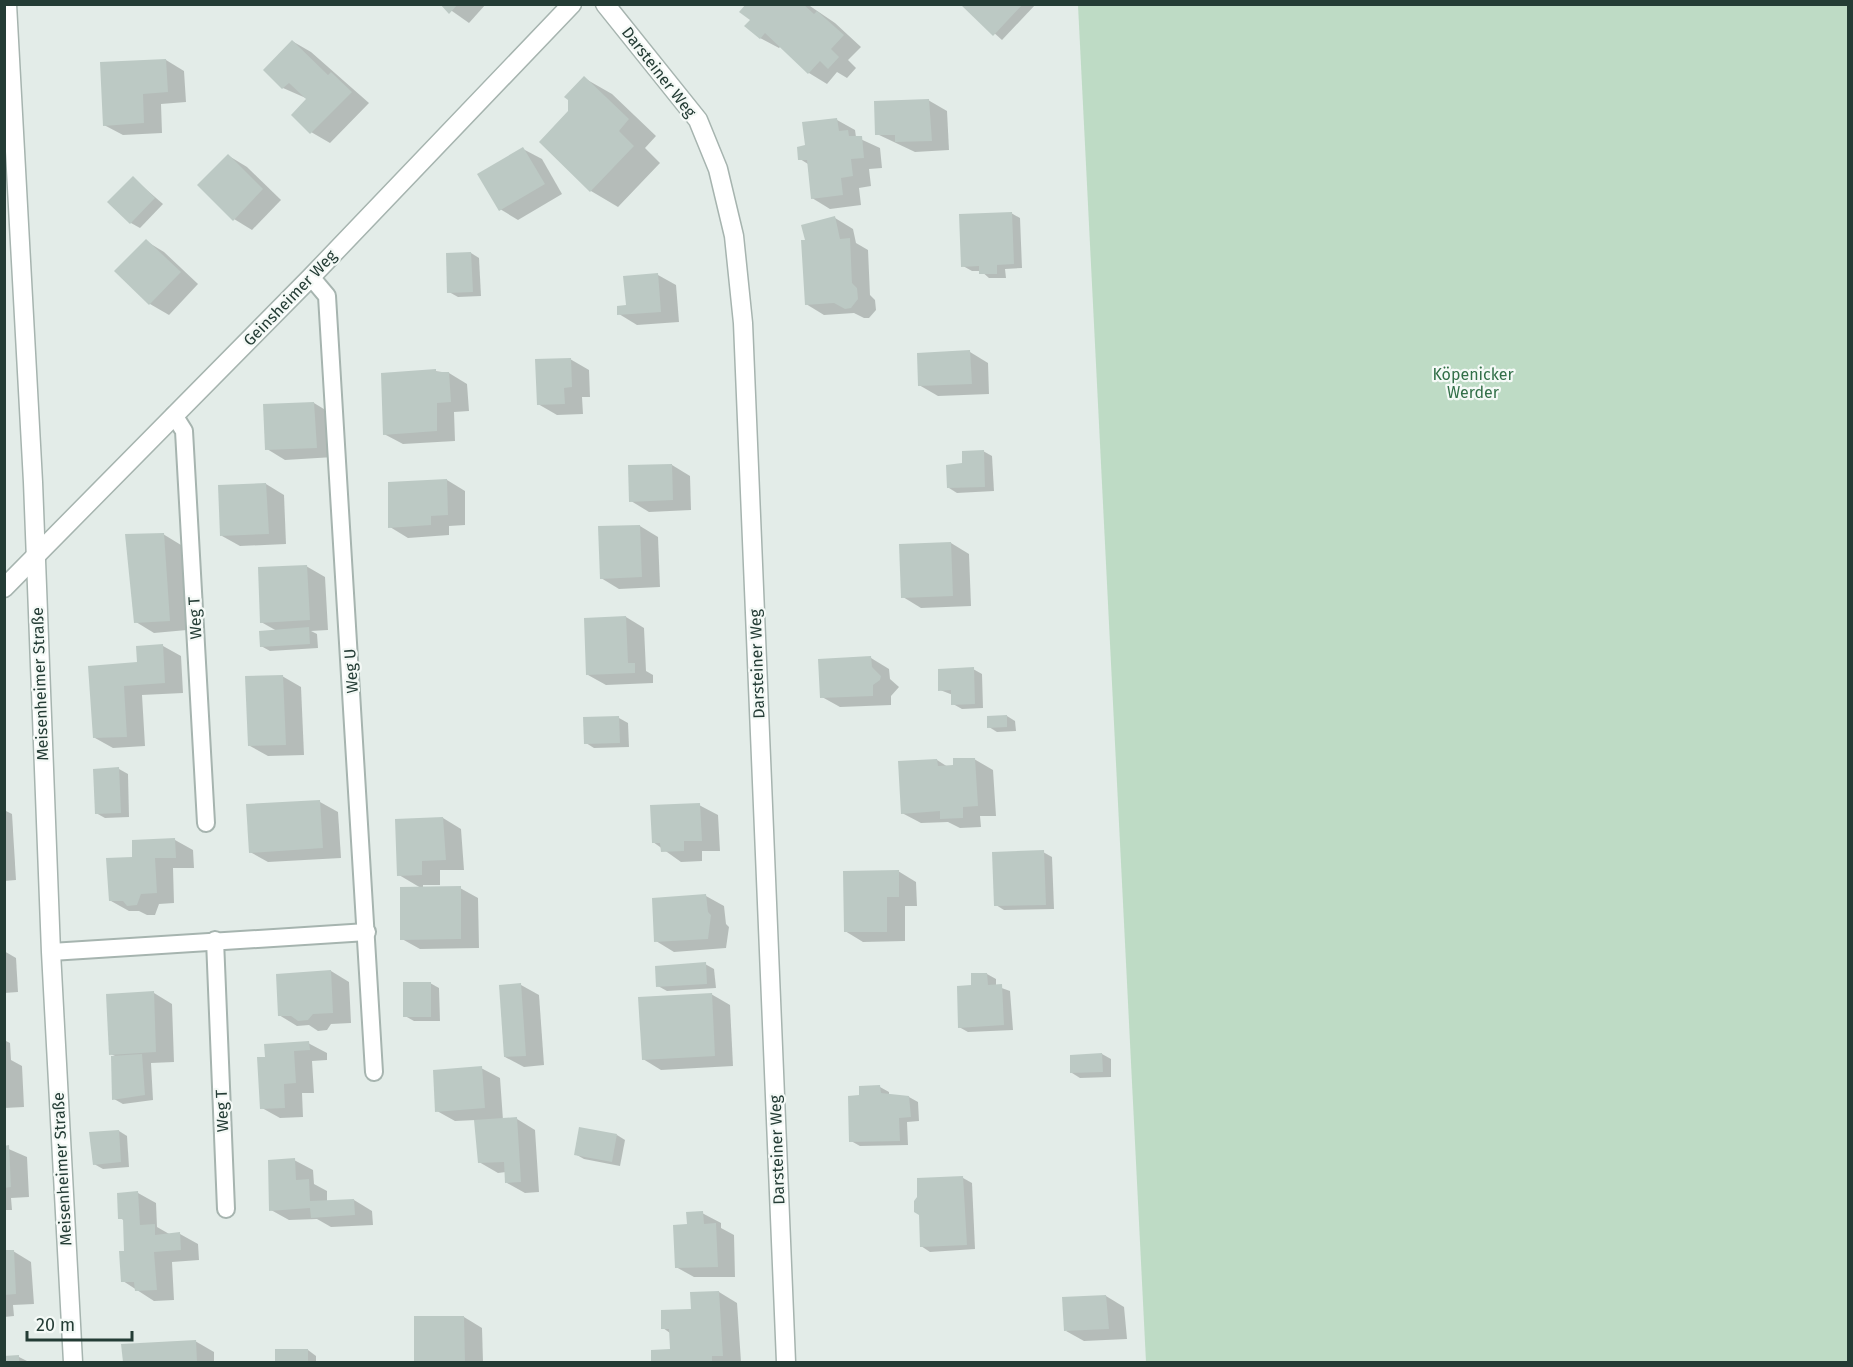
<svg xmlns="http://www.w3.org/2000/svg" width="1853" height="1367" viewBox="0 0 1853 1367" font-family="'Fira Sans',sans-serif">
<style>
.green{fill:#bedbc5}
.shadow{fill:#0003}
.building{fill:#bcc9c4}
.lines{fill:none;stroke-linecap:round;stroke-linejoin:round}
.service-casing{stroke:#a6b4af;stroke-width:20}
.minor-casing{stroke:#a6b4af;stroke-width:21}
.service{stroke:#fff;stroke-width:16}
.minor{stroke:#fff;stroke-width:18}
.labels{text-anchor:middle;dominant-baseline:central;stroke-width:4.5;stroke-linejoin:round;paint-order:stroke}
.street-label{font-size:16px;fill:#243c35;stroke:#f4f9f6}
.park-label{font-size:16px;fill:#326f48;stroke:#f4f9f6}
</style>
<rect width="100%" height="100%" fill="#e3ece8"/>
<polygon class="green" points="1078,5 1848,5 1848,1362 1146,1362"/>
<g class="shadow">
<polygon points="442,4 486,4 469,23"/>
<polygon points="748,4 807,4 835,23 861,47 848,60 856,68 847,78 837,72 827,84 809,73 781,46 779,48 760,38"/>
<polygon points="962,4 1036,4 1002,40"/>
<polygon points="292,41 311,52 369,103 330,143 311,132 308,99 283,88 265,70"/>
<polygon points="166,60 184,71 186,102 161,104 162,133 123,135 104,125 102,63"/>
<polygon points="584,78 612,94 656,136 645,148 660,163 618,207 591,191 541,142 570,112"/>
<polygon points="928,100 947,111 949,150 915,152 877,134"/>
<polygon points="837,120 855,130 856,137 880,148 882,168 869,169 871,186 859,188 861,205 830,209 812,198 808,164 800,159 806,146"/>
<polygon points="523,149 542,159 562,194 518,220 500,209"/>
<polygon points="229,156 247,167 281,200 252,230 234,219"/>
<polygon points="133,178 163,204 140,228 131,223"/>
<polygon points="1011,213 1020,218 1022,268 1005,269 1006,278 989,278 981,271 972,271 963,266"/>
<polygon points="835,218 853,229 856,243 868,250 870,295 875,300 876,310 869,318 864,318 854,313 824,315 806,304 806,242"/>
<polygon points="146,241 164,252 198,284 169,315 150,304 116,271"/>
<polygon points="471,253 479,258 481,296 458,297 449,292"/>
<polygon points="658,275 676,285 679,322 637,325 619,314"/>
<polygon points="970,352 988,363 989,394 938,396 919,385"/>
<polygon points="570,359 589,370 590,397 582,397 583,414 557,415 538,404"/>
<polygon points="435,371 449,373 467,384 469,411 454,412 455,441 403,444 384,434"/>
<polygon points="314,403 332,414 334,457 285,460 267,449"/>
<polygon points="983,451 992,456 994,491 957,493 949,488 964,465"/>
<polygon points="672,465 690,476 691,510 649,512 631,501"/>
<polygon points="447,480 465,491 465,525 449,526 449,535 408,538 390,527"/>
<polygon points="266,484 284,495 286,544 240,546 222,536 220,487"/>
<polygon points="640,526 658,537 660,587 619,589 601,578"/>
<polygon points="163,534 181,545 187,630 154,633 136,622"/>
<polygon points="951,543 969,554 971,606 921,608 903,597 901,545"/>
<polygon points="306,566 325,577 328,630 311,631 317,634 318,648 270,651 261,646 277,631 261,622"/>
<polygon points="626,617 644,628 646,671 653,675 653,683 606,685 588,675"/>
<polygon points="163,646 181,656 183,693 142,695 145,746 113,748 95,738 90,667 138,663"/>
<polygon points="871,658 889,669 890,679 899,687 891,696 891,705 840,707 822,697"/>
<polygon points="973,669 982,674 983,708 962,709 953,704 953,695 940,690"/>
<polygon points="282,676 301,687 304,755 268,756 250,746"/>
<polygon points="1007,716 1015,721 1016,731 997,732 989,727"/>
<polygon points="619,718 628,723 629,747 594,748 586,743 585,719"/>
<polygon points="974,759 993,770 996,816 980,816 981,827 960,828 948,822 921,823 902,813 937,760 948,767"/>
<polygon points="119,769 128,774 129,817 105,818 96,813"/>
<polygon points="320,802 338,812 341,858 268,862 250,852"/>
<polygon points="699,805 718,815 720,851 702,851 702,861 681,862 653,842"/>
<polygon points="4,810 12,814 16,880 4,881"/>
<polygon points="443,818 461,829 464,870 440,870 440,885 423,885 423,888 460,888 478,898 479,948 420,949 402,939 421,888 399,875"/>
<polygon points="175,840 193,850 194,868 173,868 174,903 159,904 155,915 147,915 139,911 129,911 111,901 134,858"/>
<polygon points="1043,852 1052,857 1054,909 1004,910 996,905"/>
<polygon points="898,871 916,882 917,906 905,906 905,941 863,942 845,931"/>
<polygon points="706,896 724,906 726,924 729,927 726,948 674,952 656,941"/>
<polygon points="4,951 16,958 18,992 4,993"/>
<polygon points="705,964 714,969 716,988 667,991 658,986"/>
<polygon points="331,971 349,982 351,1023 331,1024 327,1030 318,1031 309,1025 297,1026 279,1015"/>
<polygon points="987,974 996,979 996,986 1010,991 1013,1030 968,1032 959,1027 973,986"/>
<polygon points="430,983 439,988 440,1021 414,1021 405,1016"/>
<polygon points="521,985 539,995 544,1065 524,1067 505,1057"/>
<polygon points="154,993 172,1004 174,1062 151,1063 153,1100 123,1104 114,1099 117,1057 111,1054"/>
<polygon points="711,994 730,1005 733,1066 661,1070 643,1059"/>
<polygon points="4,1040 10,1043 11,1060 22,1066 24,1107 4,1108"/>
<polygon points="308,1043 327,1053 327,1060 312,1061 314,1093 302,1093 303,1117 280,1118 262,1108 267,1058"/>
<polygon points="1102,1054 1111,1059 1111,1077 1080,1078 1072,1073 1071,1056"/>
<polygon points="481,1068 500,1078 503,1120 517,1119 535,1130 539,1192 525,1193 507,1183 506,1172 498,1173 479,1162 476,1120 455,1121 437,1111"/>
<polygon points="880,1087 889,1092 889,1095 909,1097 918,1102 919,1121 907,1122 908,1145 860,1146 851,1141 861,1096"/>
<polygon points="119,1131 127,1136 129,1167 103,1169 94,1164"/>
<polygon points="617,1135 625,1140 620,1166 584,1159 575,1154"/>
<polygon points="4,1147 27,1157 29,1197 11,1198 12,1210 4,1210"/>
<polygon points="294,1160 313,1170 314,1184 327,1191 327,1202 354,1200 372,1211 373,1225 331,1227 317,1219 289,1220 271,1210"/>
<polygon points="963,1178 972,1183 975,1249 930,1252 921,1246"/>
<polygon points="138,1193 156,1203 157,1227 171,1235 180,1234 198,1244 199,1260 172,1262 174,1300 154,1301 123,1281 125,1221 120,1218"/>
<polygon points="702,1213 721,1223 721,1228 734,1235 735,1277 694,1277 676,1267 688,1225"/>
<polygon points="13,1251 31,1262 34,1304 13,1305 14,1316 4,1317 4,1252"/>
<polygon points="719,1292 737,1303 741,1362 653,1362 653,1351 672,1350 670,1333 663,1328"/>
<polygon points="1106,1296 1124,1307 1127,1339 1084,1341 1066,1331"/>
<polygon points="464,1317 482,1328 483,1362 416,1362 415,1318"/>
<polygon points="195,1341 214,1352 214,1362 124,1362 123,1345"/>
<polygon points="276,1350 308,1350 316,1356 316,1362 276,1362"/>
<polygon points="4,1357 19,1357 29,1362 4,1362"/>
</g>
<g class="building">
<polygon points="440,4 458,4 449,14"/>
<polygon points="746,4 803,4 814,14 817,11 844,35 831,49 839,57 828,69 820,61 808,74 765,33 760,39 744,26 750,20 739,12"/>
<polygon points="960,4 1023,4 993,36"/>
<polygon points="292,40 328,75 331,72 352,92 310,134 291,115 306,99 289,83 282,89 263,70"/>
<polygon points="166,59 168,92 143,94 144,123 103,126 100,62"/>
<polygon points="584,76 629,119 619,131 634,146 590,192 539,142 568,111 568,100 564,97"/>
<polygon points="929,99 932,141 895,142 895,135 875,135 874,101"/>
<polygon points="837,118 839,131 848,130 849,136 862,136 864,158 851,159 853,176 841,178 843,195 811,199 807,160 798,160 797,147 805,145 802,122"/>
<polygon points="523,147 545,184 499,211 477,174"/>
<polygon points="228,154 263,189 233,221 197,185"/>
<polygon points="133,176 155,198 130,224 107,202"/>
<polygon points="1012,212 1014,264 997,265 997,274 979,274 979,266 961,267 959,214"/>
<polygon points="835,216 840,239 850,238 852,283 857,288 858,299 851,308 845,309 834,303 805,305 801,240 805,240 801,225"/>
<polygon points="146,239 181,272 149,305 114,271"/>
<polygon points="471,252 473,292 447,293 446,253"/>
<polygon points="658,273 661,312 617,315 617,306 626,305 623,276"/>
<polygon points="970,350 972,384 918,386 917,353"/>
<polygon points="571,358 572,387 564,388 565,404 537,405 535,359"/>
<polygon points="436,369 436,372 449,372 451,402 437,403 437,431 383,435 381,373"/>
<polygon points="314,402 317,448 265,450 263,404"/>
<polygon points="984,450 985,487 947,488 946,465 962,463 962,451"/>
<polygon points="672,464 673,500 629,502 628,465"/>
<polygon points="447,479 448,515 431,516 431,525 388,528 388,482"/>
<polygon points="266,483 269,534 220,536 218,485"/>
<polygon points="640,525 642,577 600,579 598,526"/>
<polygon points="164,533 170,621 134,623 125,534"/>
<polygon points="951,542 953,596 901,598 899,544"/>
<polygon points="307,565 310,620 260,623 258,567"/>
<polygon points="626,616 628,663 635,663 635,673 586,675 584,618"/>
<polygon points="309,627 310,644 260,647 259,631"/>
<polygon points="163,644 165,683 124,686 127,737 93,738 88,666 137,662 136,646"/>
<polygon points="871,656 872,667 881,676 880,680 873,685 873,696 820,698 818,659"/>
<polygon points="974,667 975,704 951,705 951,690 938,691 938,669"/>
<polygon points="283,675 286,745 248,746 245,676"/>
<polygon points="1007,715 1007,727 987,728 987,716"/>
<polygon points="619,716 620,743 584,744 583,717"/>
<polygon points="953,758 975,758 978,806 963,807 963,818 940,819 940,811 901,814 898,761 937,759 938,766 953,765"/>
<polygon points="119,767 121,813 95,814 93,769"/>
<polygon points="320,800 323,848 249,853 246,804"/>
<polygon points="700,803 702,841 684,841 684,851 661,852 660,843 652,843 650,805"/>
<polygon points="443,817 446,860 422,861 422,875 397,876 395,819"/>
<polygon points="175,838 176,858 155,858 157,893 141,894 137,905 127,906 123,901 109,901 106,858 132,857 132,840"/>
<polygon points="1044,850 1046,905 994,906 992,852"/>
<polygon points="899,870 899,897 887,897 887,932 844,932 843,871"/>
<polygon points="461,886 461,939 400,940 400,887"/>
<polygon points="706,894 708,912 711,915 708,939 654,942 652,898"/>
<polygon points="706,962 707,984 656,987 655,966"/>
<polygon points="331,970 333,1013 313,1014 308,1020 298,1021 291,1016 278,1016 276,974"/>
<polygon points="971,973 987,973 988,985 1002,984 1004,1025 958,1028 957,986 971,985"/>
<rect x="403" y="982" width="28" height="35"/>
<polygon points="521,983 526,1056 504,1057 499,985"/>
<polygon points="154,991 156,1052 109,1055 106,994"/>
<polygon points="712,993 715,1056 642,1060 638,997"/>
<polygon points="309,1041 310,1050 294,1051 296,1083 284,1084 285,1108 260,1109 257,1057 265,1057 264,1044"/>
<polygon points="1102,1053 1103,1072 1070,1073 1070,1055"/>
<polygon points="142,1054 145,1095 112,1100 111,1056"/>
<polygon points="482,1066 485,1108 435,1112 433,1070"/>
<polygon points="880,1085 881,1093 909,1096 911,1117 899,1118 900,1141 849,1142 848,1096 859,1095 859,1086"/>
<polygon points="517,1117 521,1182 505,1183 504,1162 478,1163 474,1120"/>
<polygon points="579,1127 617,1134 612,1162 574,1155"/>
<polygon points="119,1130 121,1162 93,1165 89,1132"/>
<polygon points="9,1145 11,1187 4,1188 4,1146"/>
<polygon points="295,1158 296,1180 309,1179 310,1201 354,1199 355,1215 311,1218 310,1208 269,1211 268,1160"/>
<polygon points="963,1176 967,1245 920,1247 919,1215 914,1212 914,1201 917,1197 917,1178"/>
<polygon points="138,1191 140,1225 155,1224 155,1235 180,1232 181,1250 154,1252 157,1290 135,1291 134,1282 121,1282 119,1251 124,1251 123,1219 118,1219 117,1193"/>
<polygon points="703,1211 704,1224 716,1223 718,1267 675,1268 673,1225 687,1224 686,1212"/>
<polygon points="4,1250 14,1250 16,1294 4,1295"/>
<polygon points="719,1291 723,1356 712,1356 712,1362 651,1362 651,1350 670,1349 669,1329 661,1329 661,1310 691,1309 690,1292"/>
<polygon points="1106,1295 1109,1329 1064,1331 1062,1297"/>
<polygon points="414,1316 464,1316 465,1362 414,1362"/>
<polygon points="196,1340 197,1362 123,1362 121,1344"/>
<rect x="275" y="1349" width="33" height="13"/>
<polygon points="19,1355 19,1362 4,1362 4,1356"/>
</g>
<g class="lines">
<defs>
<g id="service">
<polyline points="311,277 327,296 374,1072"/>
<polyline points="174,415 184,431 206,823"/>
<polyline points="215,940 226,1209"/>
<polyline points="51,952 367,932"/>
</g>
<g id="minor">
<polyline points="7,4 33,482 51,952 73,1362"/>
<polyline points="605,4 698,120 718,169 734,236 743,323 786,1362"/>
<polyline points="4,588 311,277 572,4"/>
</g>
</defs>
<use href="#service" class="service-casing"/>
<use href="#minor" class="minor-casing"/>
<use href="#service" class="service"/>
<use href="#minor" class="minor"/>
</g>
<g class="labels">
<g class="street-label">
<text transform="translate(659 72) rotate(52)">Darsteiner Weg</text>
<text transform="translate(290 298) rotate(-46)">Geinsheimer Weg</text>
<text transform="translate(195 618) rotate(-93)">Weg T</text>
<text transform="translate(757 664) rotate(-92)">Darsteiner Weg</text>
<text transform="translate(351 671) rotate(-94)">Weg U</text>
<text transform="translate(40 684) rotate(-92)">Meisenheimer Straße</text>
<text transform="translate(222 1111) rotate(-92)">Weg T</text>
<text transform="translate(777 1150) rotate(-92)">Darsteiner Weg</text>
<text transform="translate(62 1169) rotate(-93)">Meisenheimer Straße</text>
</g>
<g class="park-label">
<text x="1473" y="374">Köpenicker<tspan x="1473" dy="18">Werder</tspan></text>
</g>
</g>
<rect width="1853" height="1367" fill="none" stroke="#243c35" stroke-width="12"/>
<path d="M27 1331v9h105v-9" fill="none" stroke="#243c35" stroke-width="3"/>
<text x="36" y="1331" font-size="18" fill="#243c35" stroke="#f4f9f6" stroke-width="4.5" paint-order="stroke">20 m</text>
</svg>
